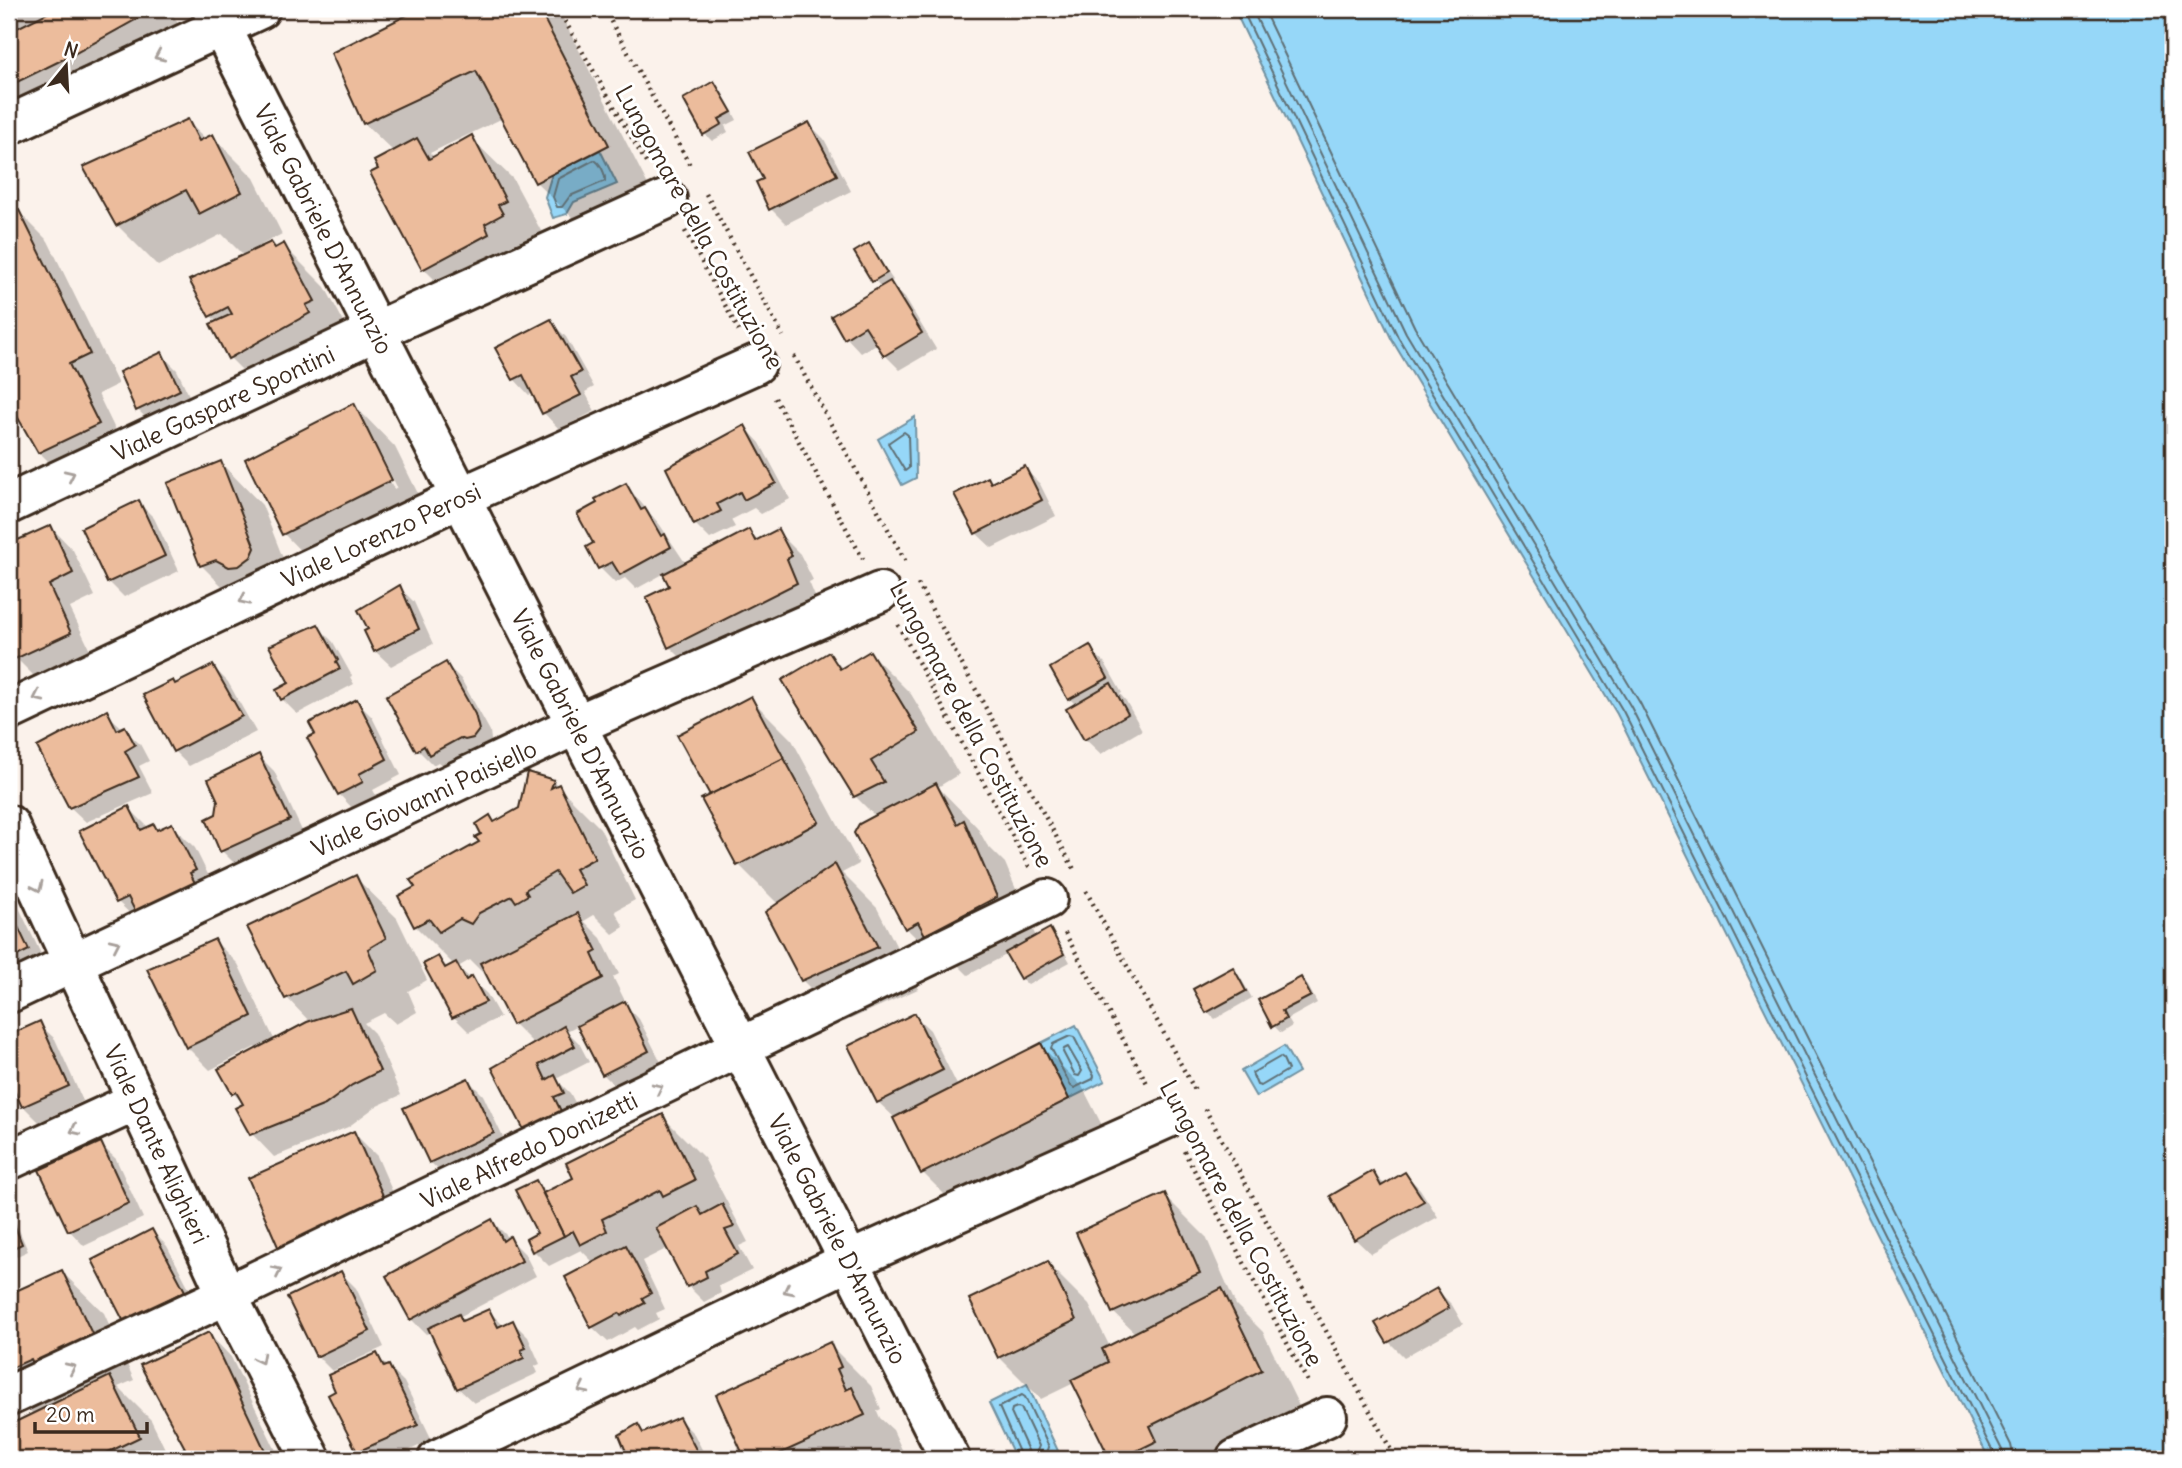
<svg xmlns="http://www.w3.org/2000/svg" width="2182" height="1468" viewBox="0 0 2182 1468" font-family="Delius,sans-serif">
<style>
.water{fill:#96d7f8;stroke:#7292a1;stroke-width:2}
.shadow{fill:#0003;fill-rule:evenodd}
.lines{fill:none;stroke-linecap:round;stroke-linejoin:round}
.shore{stroke:#5f6f75;stroke-width:2}
.building{fill:#ecbc9c;stroke:#3b2a1e;stroke-width:2}
.street-casing{stroke:#3b2a1e;stroke-width:44}
.secondary-casing{stroke:#3b2a1e;stroke-width:44}
.path{stroke:#3b2a1e;stroke-width:4.5;stroke-dasharray:2 5;stroke-linecap:butt}
.street{stroke:#fff;stroke-width:38}
.secondary{stroke:#fff;stroke-width:38}
.oneway{stroke:#a79f9a}
.labels{text-anchor:middle;dominant-baseline:central;stroke-width:6;stroke-linejoin:round;paint-order:stroke}
.street-label{font-size:24px;fill:#3b2a1e;stroke:#fff}
</style>
<rect width="100%" height="100%" fill="#fbf2eb"/>
<filter id="ink" filterUnits="userSpaceOnUse"><feTurbulence type="fractalNoise" baseFrequency=".0143" numOctaves="2"/><feDisplacementMap in="SourceGraphic" scale="14" xChannelSelector="R" yChannelSelector="G"/><feConvolveMatrix kernelMatrix="1 2 1 2 8 2 1 2 1" color-interpolation-filters="sRGB"/></filter>
<g filter="url(#ink)">
<g class="water">
<polygon points="1234,9 2173,9 2173,1459 1989,1459 1617,714 1392,340"/>
<polygon points="600,150 617,184 574,202 567,214 553,218 545,197 552,174"/>
<polygon points="915,417 916,478 902,485 878,439"/>
<polygon points="1076,1025 1105,1081 1069,1099 1041,1043"/>
<polygon points="1284,1046 1299,1072 1256,1097 1241,1071"/>
<polygon points="1027,1384 1059,1453 1046,1459 1016,1459 989,1403"/>
</g>
<g class="shadow">
<polygon points="9,9 42,9 46,15 59,9 170,9 193,51 114,96 35,134 9,108"/>
<polygon points="422,9 558,9 649,187 578,223 536,182 503,118 430,153 435,158 471,138 513,179 547,242 465,310 424,269 381,170 394,152 364,123 333,54"/>
<polygon points="714,83 721,90 737,120 725,126 728,132 712,141 704,133"/>
<polygon points="187,121 206,139 212,136 254,178 282,234 261,245 262,248 276,249 283,245 325,287 355,343 271,399 230,358 218,323 211,316 244,256 222,234 158,266 117,225"/>
<polygon points="809,124 824,139 851,191 786,224 771,209"/>
<polygon points="9,201 16,213 19,212 48,241 118,384 98,394 127,454 69,482 39,452 20,419 18,426 9,431"/>
<polygon points="868,245 893,280 890,283 905,298 936,349 900,370 885,355 878,343 861,353 846,337 881,288 856,253"/>
<polygon points="551,322 566,337 594,387 585,392 595,411 559,429 544,413 534,393 529,395 514,379 498,349"/>
<polygon points="162,355 177,370 194,406 153,425 138,410"/>
<path d="M354,405L395,447L432,522L325,576L284,534ZM376,453H380L397,487L394,489Z"/>
<polygon points="745,427 760,443 790,499 761,514 754,508 731,520 735,527 710,539 695,524"/>
<polygon points="221,463 262,505 296,591 292,599 281,607 243,607 201,565"/>
<polygon points="1024,468 1040,484 1056,516 992,548 976,533 987,479 993,484"/>
<polygon points="626,485 660,525 686,564 749,531 759,541 777,531 800,554 813,580 809,582 819,606 693,670 670,647 649,598 672,586 665,573 636,589 625,578 615,583 600,568 596,544"/>
<polygon points="139,503 154,518 179,571 124,597 109,582"/>
<polygon points="51,527 73,550 95,596 70,608 93,656 39,681 16,658 9,641 9,546"/>
<polygon points="399,587 414,602 433,644 391,666 375,651"/>
<polygon points="317,626 333,642 352,676 350,677 354,684 297,714 282,699"/>
<polygon points="1089,648 1105,663 1122,693 1120,694 1126,701 1142,730 1101,754 1085,739 1076,705 1070,699"/>
<polygon points="870,653 911,694 959,774 938,787 977,827 987,845 1005,863 1036,937 1049,930 1056,937 1070,962 1028,985 1021,978 1008,954 968,975 957,964 948,969 906,928 876,817 855,796 829,654 843,669"/>
<polygon points="446,664 461,679 490,731 492,748 446,769 438,762 433,765 418,750"/>
<polygon points="213,667 228,682 256,732 189,766 174,751 176,686"/>
<polygon points="750,698 792,740 859,864 842,873 877,908 918,989 844,1022 802,980 779,905 739,865 712,796"/>
<polygon points="356,701 372,717 401,775 373,790 377,797 354,810 339,794"/>
<polygon points="106,713 140,744 149,761 139,766 153,793 86,822 70,807"/>
<polygon points="259,756 274,771 304,835 237,866 222,851 217,815 220,801"/>
<polygon points="553,781 600,828 635,900 615,911 624,927 613,934 594,915 584,921 601,938 619,974 613,977 625,1001 623,1002 639,1019 663,1066 618,1089 603,1074 578,1025 567,1031 579,1043 589,1062 556,1079 570,1093 578,1108 540,1144 525,1129 535,1045 513,1023 486,970 482,972 470,960 458,967 487,994 500,1017 469,1032 454,1017 438,958 448,968 454,965 415,926 481,843 490,818 496,823 521,810"/>
<polygon points="129,808 149,828 153,826 159,831 172,825 195,848 217,893 141,924 118,902"/>
<polygon points="355,877 397,918 427,980 408,991 417,1012 396,1024 384,1013 364,1023 374,1033 401,1095 375,1107 348,1127 274,1157 252,1134 245,1105 233,1093 257,1050 255,1047 210,1070 187,1047 215,941 238,964 275,1041 311,1023 287,998 250,928"/>
<polygon points="9,891 14,897 50,973 9,993"/>
<polygon points="1232,970 1240,977 1252,998 1215,1019 1208,1012"/>
<polygon points="1301,979 1308,986 1317,1003 1288,1019 1292,1026 1281,1033 1274,1026 1260,1001"/>
<polygon points="914,1015 930,1030 958,1087 1040,1045 1082,1086 1110,1141 964,1214 923,1173 894,1117 878,1102"/>
<polygon points="39,1024 55,1039 83,1101 39,1122 23,1106 9,1074 9,1037"/>
<polygon points="468,1080 483,1095 508,1148 446,1177 430,1162"/>
<path d="M662,1116L704,1158L748,1242L739,1246L752,1270L719,1286L721,1293L704,1302L688,1286L668,1248L642,1261L665,1309L656,1313L659,1319L638,1330L635,1327L608,1342L592,1327L595,1264L581,1250L549,1266L533,1250L539,1234L535,1182L547,1193L576,1179ZM571,1230L573,1233L548,1245V1242Z"/>
<polygon points="354,1133 377,1156 407,1225 304,1271"/>
<polygon points="100,1144 116,1159 143,1218 84,1246 69,1230"/>
<polygon points="1373,1173 1385,1185 1405,1174 1420,1189 1438,1217 1371,1254 1355,1239"/>
<polygon points="1164,1195 1206,1237 1236,1305 1263,1332 1302,1412 1207,1459 1112,1459 1074,1383 1041,1399 999,1357 1047,1263 1089,1305 1110,1347 1136,1334 1113,1312"/>
<polygon points="9,1213 14,1218 28,1251 9,1260"/>
<polygon points="492,1221 525,1254 536,1276 459,1317 465,1322 489,1311 504,1326 513,1322 528,1337 540,1364 535,1366 538,1373 474,1403 458,1388 432,1332 426,1334 411,1319"/>
<polygon points="152,1231 167,1246 199,1307 141,1337 94,1261"/>
<polygon points="62,1272 104,1313 134,1380 118,1387 151,1420 169,1457 187,1449 209,1334 231,1357 280,1459 9,1459 9,1427 34,1415 9,1389 9,1296"/>
<polygon points="341,1273 356,1288 384,1347 332,1371 317,1356"/>
<polygon points="1437,1290 1452,1305 1463,1324 1404,1357 1389,1342"/>
<polygon points="829,1344 871,1386 881,1409 877,1411 880,1418 893,1430 905,1456 899,1459 747,1459 718,1395"/>
<polygon points="376,1355 404,1382 432,1440 390,1459 367,1459 359,1451"/>
<polygon points="679,1419 694,1434 707,1459 631,1459 621,1436 638,1427 645,1434"/>
</g>
<g class="lines">
<g class="shore">
<polyline points="1242,9 1398,337 1623,711 1994,1454 1995,1459"/>
<polyline points="1252,9 1406,333 1631,707 2002,1450 2004,1459"/>
<polyline points="1263,9 1415,328 1640,703 2011,1445 2014,1459"/>
<path d="M594,160C600,162 606,175 605,181L570,196L562,207H557L553,197L558,179Z"/>
<polygon points="904,432 908,435 909,468 905,471 888,443"/>
<polygon points="1070,1036 1074,1037 1094,1076 1093,1079 1074,1088 1071,1086 1051,1048 1053,1044"/>
<polygon points="1068,1047 1082,1071 1079,1076 1075,1075 1063,1052 1064,1049"/>
<polygon points="1280,1057 1283,1059 1288,1070 1261,1086 1257,1085 1252,1073"/>
<polygon points="1017,1407 1021,1408 1039,1446 1035,1456 1030,1455 1011,1413 1012,1409"/>
<polyline points="1022,1459 999,1407 1022,1395 1025,1397 1049,1447 1045,1459"/>
</g>
</g>
<g class="building">
<polygon points="55,9 152,9 153,10 72,55 9,86 9,32"/>
<polygon points="419,9 539,9 609,145 535,183 476,71 363,124 331,53"/>
<polygon points="714,81 732,112 719,119 722,124 703,135 683,99"/>
<polygon points="188,119 199,141 213,134 242,192 199,214 186,190 116,226 83,167"/>
<polygon points="809,122 837,175 769,210 756,182 763,179 749,152"/>
<polygon points="472,135 506,201 498,205 503,214 485,224 489,234 422,270 370,173 378,169 374,161 417,138 429,159"/>
<polygon points="19,210 90,354 69,364 99,424 38,453 9,402 9,214"/>
<polygon points="271,242 275,248 284,243 315,301 306,305 310,313 228,359 210,324 232,314 228,307 209,317 189,280"/>
<polygon points="869,243 887,273 872,282 854,252"/>
<polygon points="890,281 922,333 884,356 865,326 844,339 831,316"/>
<polygon points="551,319 581,372 571,377 581,395 542,414 523,375 513,380 495,348"/>
<polygon points="162,352 180,390 136,411 119,372"/>
<polygon points="354,403 392,480 282,535 245,459"/>
<polygon points="745,425 776,483 744,500 740,492 717,504 721,511 694,525 666,468"/>
<polygon points="221,461 255,548 251,557 239,566 229,567 216,560 200,566 167,483"/>
<polygon points="1025,466 1042,500 975,534 954,494 988,477 991,483"/>
<polygon points="626,483 641,510 645,508 661,536 665,534 671,547 620,575 612,562 598,569 586,547 593,543 577,514 597,503 595,499"/>
<polygon points="139,500 165,556 107,583 81,528"/>
<polygon points="51,525 73,573 49,585 71,633 15,659 9,645 9,544"/>
<polygon points="749,529 755,541 778,529 792,556 787,559 797,583 668,648 646,597 669,586 663,574"/>
<polygon points="400,585 419,629 374,652 364,631 368,629 358,610"/>
<polygon points="318,624 338,660 336,662 340,669 281,700 276,690 289,683 269,646"/>
<polygon points="1090,645 1108,678 1068,700 1050,668"/>
<polygon points="870,651 919,732 871,761 884,782 854,797 782,680 829,652 840,669"/>
<polygon points="446,662 475,714 479,730 473,738 465,740 460,738 429,755 424,746 416,751 386,696"/>
<polygon points="213,665 242,716 173,752 143,695 173,680 175,684"/>
<polygon points="1111,683 1128,714 1084,740 1066,709"/>
<polygon points="751,696 784,758 710,795 677,735"/>
<polygon points="357,699 387,759 359,774 363,782 338,795 307,738 315,734 309,723"/>
<polygon points="107,710 117,730 125,726 135,745 125,751 139,777 69,808 37,747"/>
<polygon points="259,754 290,820 220,852 206,819 216,814 218,801 208,779"/>
<polygon points="784,758 819,822 737,866 701,799"/>
<polygon points="527,772 554,780 551,788 559,784 595,858 575,869 584,885 570,893 555,872 525,890 528,895 516,902 512,896 479,913 471,924 460,919 439,932 429,919 414,927 398,896 415,887 410,880 479,842 475,837 481,834 476,824 490,815 494,822 519,808"/>
<polygon points="936,783 957,824 964,820 997,897 925,935 918,922 905,929 854,833 859,824"/>
<polygon points="129,806 141,830 154,824 157,830 172,823 196,870 190,873 196,885 137,915 128,897 116,903 79,831"/>
<polygon points="835,864 878,947 801,981 765,912"/>
<polygon points="356,875 386,938 368,949 377,970 353,984 346,971 285,999 247,927"/>
<polygon points="9,908 29,950 9,960"/>
<polygon points="578,913 597,951 592,954 603,978 512,1025 480,963"/>
<polygon points="1050,928 1064,954 1020,979 1005,953"/>
<polygon points="215,939 252,1016 186,1048 147,969"/>
<polygon points="438,956 445,968 456,962 466,980 472,976 486,1002 452,1018 423,964"/>
<polygon points="1233,967 1246,991 1206,1013 1193,989"/>
<polygon points="1301,977 1311,996 1282,1011 1286,1019 1272,1027 1258,1000"/>
<polygon points="625,1001 649,1051 602,1075 577,1026"/>
<polygon points="351,1008 380,1071 352,1085 325,1105 250,1135 235,1108 243,1104 236,1092 232,1094 218,1069 307,1022"/>
<polygon points="915,1013 943,1070 877,1103 848,1046"/>
<polygon points="40,1021 69,1086 22,1107 9,1079 9,1035"/>
<polygon points="564,1026 575,1046 539,1065 546,1080 555,1075 564,1093 554,1097 561,1111 524,1130 492,1068"/>
<polygon points="1041,1043 1069,1099 921,1174 893,1118"/>
<polygon points="468,1078 494,1133 429,1163 403,1108"/>
<polygon points="663,1114 695,1180 663,1196 660,1190 602,1219 607,1231 580,1245 573,1231 564,1236 543,1193 573,1178 566,1163"/>
<polygon points="354,1131 386,1202 279,1249 248,1178"/>
<polygon points="101,1142 129,1203 68,1231 39,1170"/>
<polygon points="1373,1171 1381,1186 1405,1172 1424,1201 1354,1240 1330,1196"/>
<polygon points="536,1180 564,1236 532,1252 526,1239 537,1233 515,1190"/>
<polygon points="1165,1193 1200,1273 1112,1313 1076,1233"/>
<polygon points="722,1204 734,1227 725,1230 738,1254 705,1271 707,1277 687,1287 656,1228 697,1206 702,1215"/>
<polygon points="9,1212 22,1244 9,1250"/>
<polygon points="492,1219 503,1241 510,1236 522,1261 410,1320 386,1276"/>
<polygon points="152,1229 185,1291 124,1322 92,1260"/>
<polygon points="626,1245 651,1293 642,1298 645,1303 621,1316 619,1313 591,1328 565,1277"/>
<polygon points="1048,1261 1076,1320 998,1358 969,1299"/>
<polygon points="62,1270 94,1338 34,1365 31,1359 9,1369 9,1294"/>
<polygon points="341,1271 370,1331 316,1357 287,1297"/>
<polygon points="1222,1288 1262,1370 1150,1426 1157,1441 1120,1459 1110,1459 1071,1380 1108,1362 1102,1349"/>
<polygon points="1437,1288 1449,1308 1387,1343 1375,1323"/>
<polygon points="489,1309 498,1327 513,1320 526,1348 521,1350 524,1358 457,1389 428,1328 459,1314 462,1321"/>
<polygon points="209,1332 269,1459 160,1459 185,1448 140,1365"/>
<polygon points="830,1342 841,1367 837,1369 846,1390 852,1387 865,1415 768,1459 745,1459 716,1395"/>
<polygon points="377,1353 384,1367 389,1365 418,1425 357,1452 328,1395 335,1391 328,1375"/>
<polygon points="110,1376 140,1437 94,1459 9,1459 9,1425"/>
<polygon points="679,1417 701,1459 629,1459 619,1435 638,1424 643,1433"/>
</g>
<g class="lines">
<defs>
<g id="street">
<polyline points="9,125 260,9"/>
<polyline points="9,504 376,331 667,199"/>
<polyline points="9,711 461,497 756,364"/>
<polyline points="9,825 227,1295 311,1459"/>
<polyline points="9,993 576,725 880,592"/>
<polyline points="9,1160 137,1101"/>
<polyline points="9,1396 227,1295 1047,899"/>
<polyline points="438,1459 849,1261 1166,1119"/>
<polyline points="1236,1459 1327,1417"/>
</g>
<polyline id="secondary" points="212,9 950,1459"/>
</defs>
<use href="#street" class="street-casing"/>
<use href="#secondary" class="secondary-casing"/>
<g class="path">
<polyline points="558,9 648,166"/>
<polyline points="604,9 691,167"/>
<polyline points="706,194 783,336"/>
<polyline points="685,231 739,331"/>
<polyline points="794,356 907,564"/>
<polyline points="775,398 863,559"/>
<polyline points="918,584 1075,871"/>
<polyline points="898,625 1029,867"/>
<polyline points="1086,891 1196,1092"/>
<polyline points="1065,933 1148,1085"/>
<polyline points="1205,1109 1396,1459"/>
<polyline points="1184,1151 1309,1384"/>
<polyline points="1345,1450 1350,1459"/>
</g>
<use href="#street" class="street"/>
<use href="#secondary" class="secondary"/>
</g>
<defs><path id="oneway-chevron" d="M-2-3.5L2.5 0L-2 3.5" fill="none" stroke-width="1.6" stroke-linecap="round" stroke-linejoin="round" transform="scale(1.75)"/></defs>
<g class="oneway">
<use href="#oneway-chevron" transform="translate(159 56) rotate(156)"/>
<use href="#oneway-chevron" transform="translate(70 475) rotate(-25)"/>
<use href="#oneway-chevron" transform="translate(244 600) rotate(155)"/>
<use href="#oneway-chevron" transform="translate(38 697) rotate(155)"/>
<use href="#oneway-chevron" transform="translate(38 887) rotate(65)"/>
<use href="#oneway-chevron" transform="translate(115 944) rotate(-25)"/>
<use href="#oneway-chevron" transform="translate(658 1088) rotate(-26)"/>
<use href="#oneway-chevron" transform="translate(75 1130) rotate(155)"/>
<use href="#oneway-chevron" transform="translate(277 1271) rotate(-26)"/>
<use href="#oneway-chevron" transform="translate(788 1290) rotate(154)"/>
<use href="#oneway-chevron" transform="translate(260 1359) rotate(63)"/>
<use href="#oneway-chevron" transform="translate(71 1368) rotate(-25)"/>
<use href="#oneway-chevron" transform="translate(583 1389) rotate(154)"/>
</g>
</g>
<g class="labels">
<g class="street-label">
<text transform="translate(700 227) rotate(61)">Lungomare della Costituzione</text>
<text transform="translate(324 229) rotate(63)">Viale Gabriele D'Annunzio</text>
<text transform="translate(223 403) rotate(-25)">Viale Gaspare Spontini</text>
<text transform="translate(381 535) rotate(-25)">Viale Lorenzo Perosi</text>
<text transform="translate(972 724) rotate(62)">Lungomare della Costituzione</text>
<text transform="translate(581 734) rotate(63)">Viale Gabriele D'Annunzio</text>
<text transform="translate(424 798) rotate(-25)">Viale Giovanni Paisiello</text>
<text transform="translate(157 1144) rotate(65)">Viale Dante Alighieri</text>
<text transform="translate(529 1150) rotate(-26)">Viale Alfredo Donizetti</text>
<text transform="translate(1242 1223) rotate(62)">Lungomare della Costituzione</text>
<text transform="translate(838 1239) rotate(63)">Viale Gabriele D'Annunzio</text>
</g>
</g>
<rect width="2182" height="1468" fill="none" stroke="#fff" stroke-width="35"/>
<rect x="18" y="18" width="2147" height="1433" fill="none" stroke="#3b2a1e" stroke-width="2.5" filter="url(#ink)"/>
<g transform="translate(66 66) rotate(18)" stroke="#ffffff" stroke-width="5" paint-order="stroke">
<path d="M0-5L12 26L0 18L-12 26Z" fill="#3b2a1e"/>
<text y="-10" font-size="19" font-weight="bold" text-anchor="middle" fill="#3b2a1e">N</text>
</g>
<path d="M35 1422v10h112v-10" fill="none" stroke="#3b2a1e" stroke-width="3.5"/>
<text x="46" y="1422" font-size="21" fill="#3b2a1e" stroke="#ffffff" stroke-width="5" paint-order="stroke">20 m</text>
</svg>
